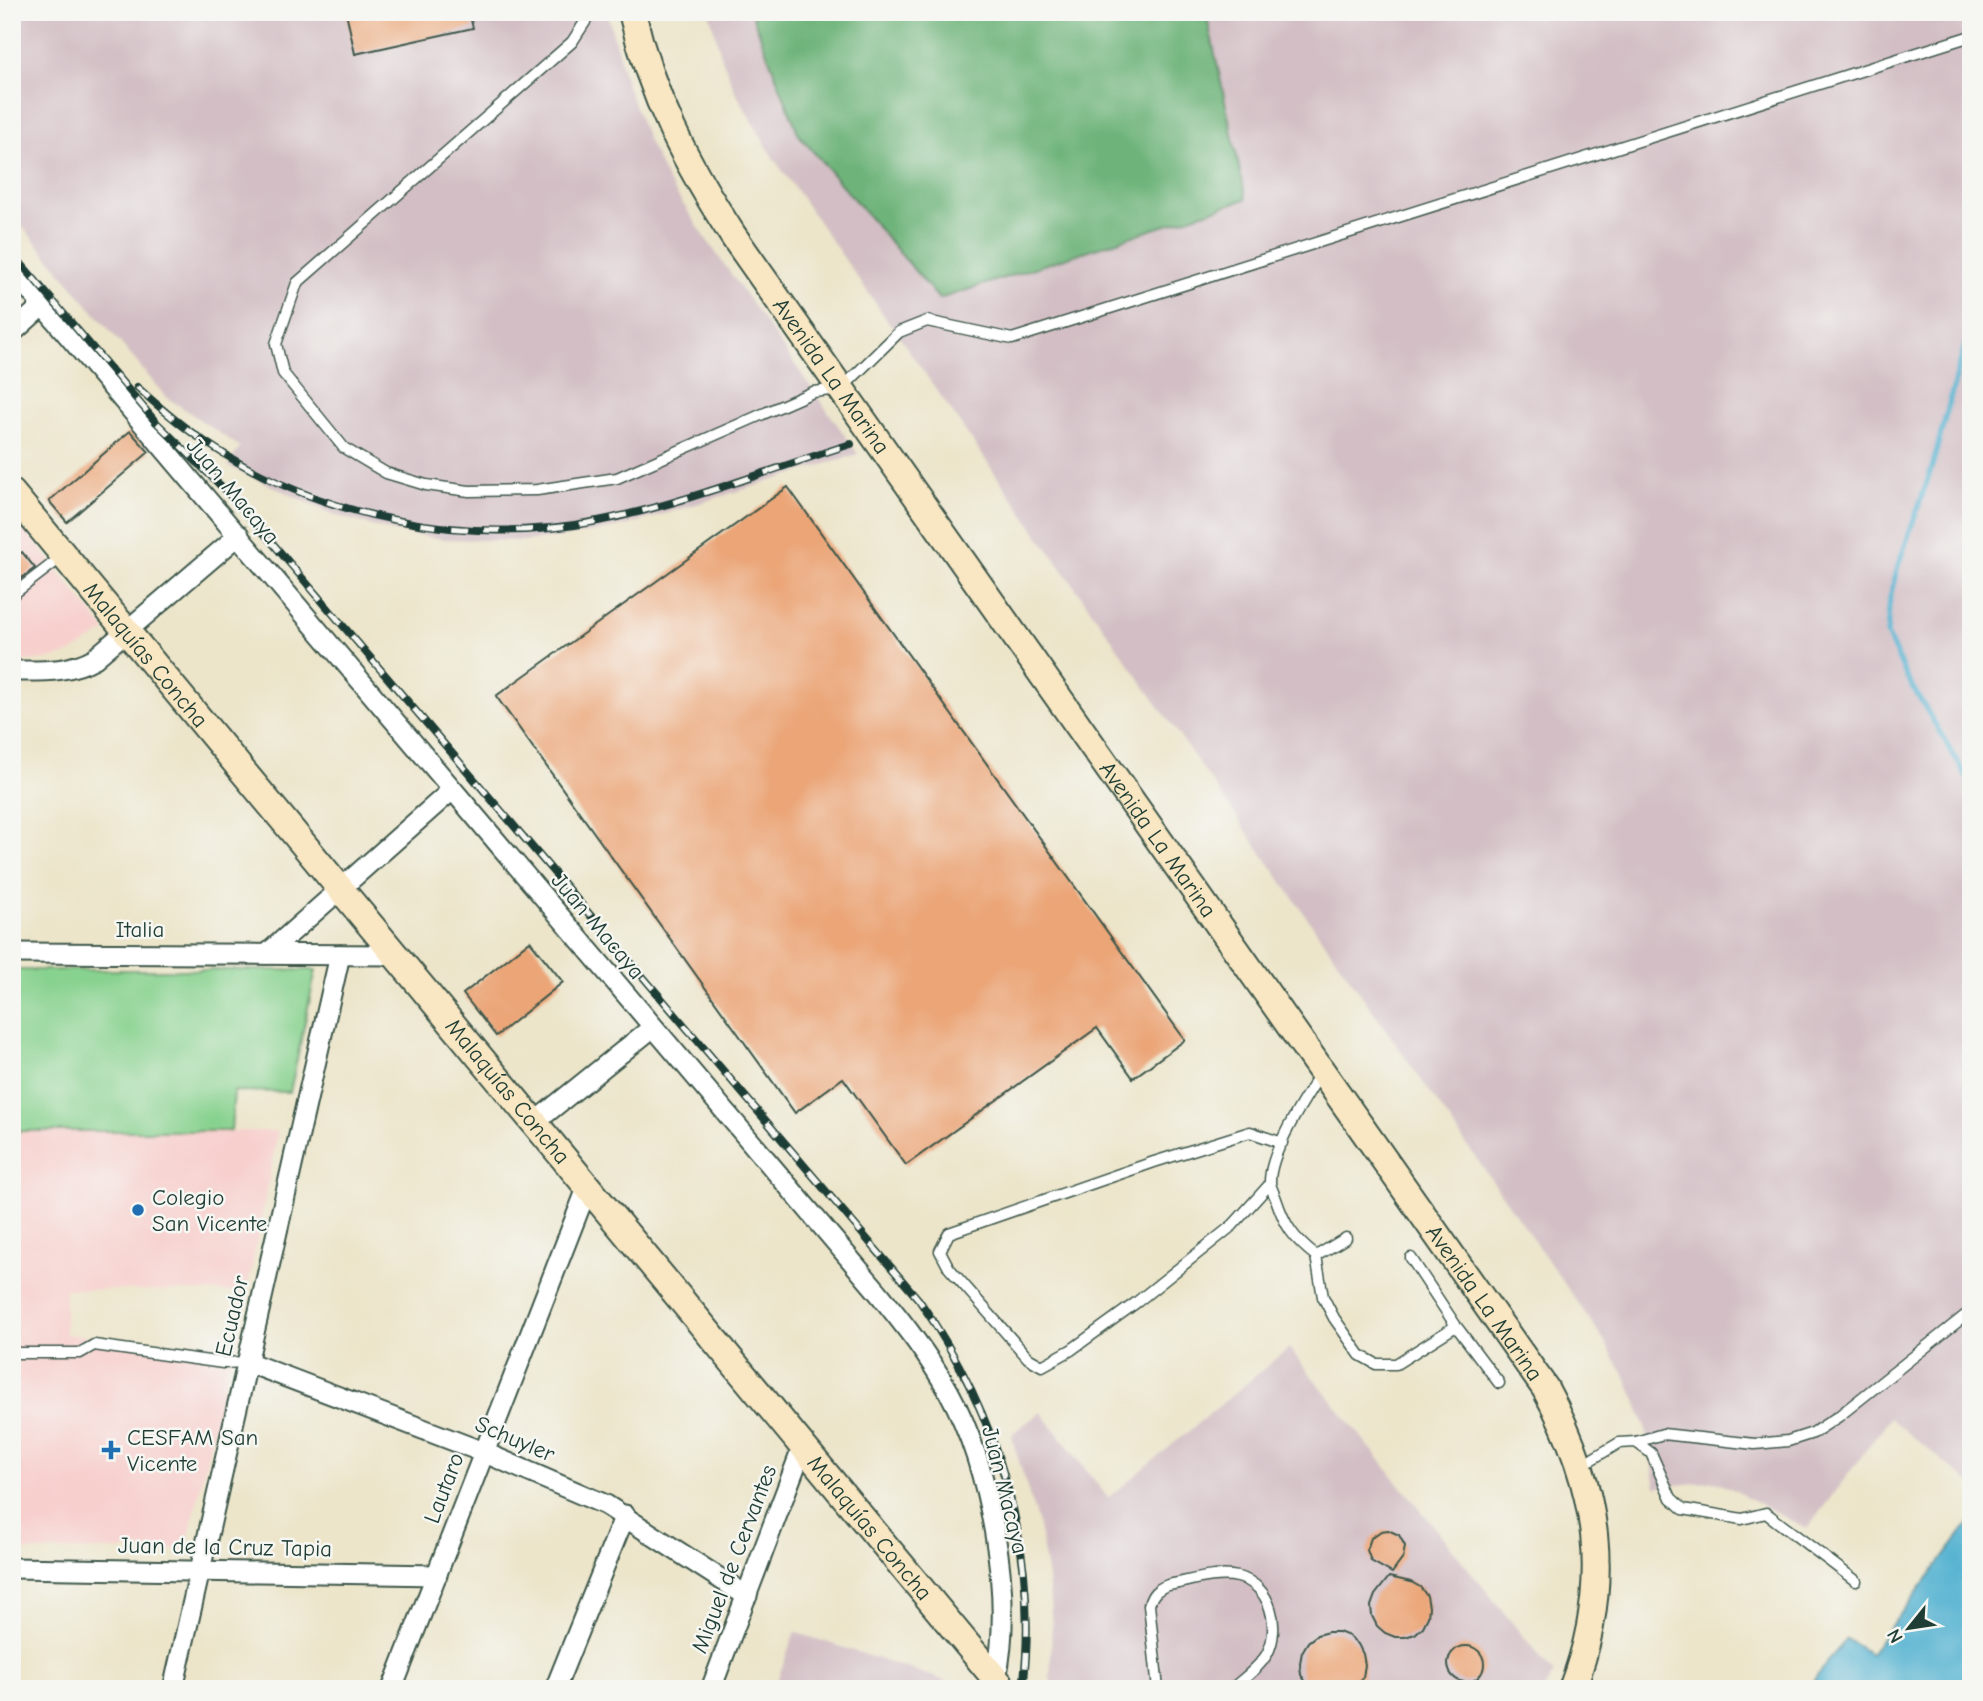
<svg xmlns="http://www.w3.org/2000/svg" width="1983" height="1701" viewBox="0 0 1983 1701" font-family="'Comic Neue',sans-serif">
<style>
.built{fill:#f7d0ce}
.industrial{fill:#d2bec4}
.green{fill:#88d28f;stroke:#548862;stroke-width:2}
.forest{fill:#6eb47a;stroke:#467857;stroke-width:2}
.water{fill:#51b1d0;stroke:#387782;stroke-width:2}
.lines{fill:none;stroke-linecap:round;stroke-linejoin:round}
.stream{stroke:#51b1d0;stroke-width:5}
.building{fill:#eba577}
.lane-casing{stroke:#3e564a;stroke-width:13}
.street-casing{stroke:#3e564a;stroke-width:23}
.secondary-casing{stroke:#3e564a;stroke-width:30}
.lane{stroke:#fff;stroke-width:10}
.street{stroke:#fff;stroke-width:19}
.secondary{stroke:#f9e7c3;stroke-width:26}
.rail-casing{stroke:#1f3d34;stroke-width:8}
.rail{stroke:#f6f6f2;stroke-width:5;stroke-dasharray:16;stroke-linecap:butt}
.poi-dot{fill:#1f6fb2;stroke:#f6f6f2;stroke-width:2.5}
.labels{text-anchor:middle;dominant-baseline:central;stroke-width:5;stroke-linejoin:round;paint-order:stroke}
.street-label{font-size:23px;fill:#1f3d34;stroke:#f6f6f2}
.poi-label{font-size:23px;fill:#1f3d34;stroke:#f6f6f2;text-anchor:start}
</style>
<rect width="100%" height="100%" fill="#f6f6f2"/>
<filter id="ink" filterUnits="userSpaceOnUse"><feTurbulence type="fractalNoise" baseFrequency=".0143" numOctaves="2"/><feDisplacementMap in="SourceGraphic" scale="14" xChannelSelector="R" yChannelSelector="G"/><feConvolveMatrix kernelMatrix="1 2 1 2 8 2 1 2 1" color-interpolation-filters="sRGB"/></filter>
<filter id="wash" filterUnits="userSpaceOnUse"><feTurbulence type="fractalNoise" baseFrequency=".00686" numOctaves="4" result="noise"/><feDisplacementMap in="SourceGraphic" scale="28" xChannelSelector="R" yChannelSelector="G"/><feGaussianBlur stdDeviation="1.57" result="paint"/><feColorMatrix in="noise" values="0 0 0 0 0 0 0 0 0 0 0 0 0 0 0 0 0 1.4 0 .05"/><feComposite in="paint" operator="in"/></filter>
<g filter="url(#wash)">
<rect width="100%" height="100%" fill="#ece5ca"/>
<g class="built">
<polygon points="12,513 106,631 71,653 45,660 12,661"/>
<polygon points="12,1131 278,1131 247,1292 65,1289 65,1334 232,1350 186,1549 12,1551"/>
</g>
<g class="industrial">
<polygon points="12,12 607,12 627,86 648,141 667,180 707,240 858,454 625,526 560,538 524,541 442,539 394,532 335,515 228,466 240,447 165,396 12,214"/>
<polygon points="709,12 1971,12 1971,1484 1890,1418 1807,1529 1717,1481 1656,1487 1646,1430 1637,1403 1626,1378 1599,1333 770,153 735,91 722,58"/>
<polygon points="1289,1348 1554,1674 1544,1689 1054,1689 1050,1679 1052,1626 1048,1578 1039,1527 1012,1438 1013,1433 1041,1412 1108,1498"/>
<polygon points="795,1632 971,1689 774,1689"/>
</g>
<polygon class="green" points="12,970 316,970 290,1092 234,1091 231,1131 12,1131"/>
<polygon class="forest" points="751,12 1206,12 1246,199 939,299 799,135"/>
<polygon class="water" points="1971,1521 1971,1689 1808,1689 1825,1664 1847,1639 1870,1654"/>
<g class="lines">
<polyline class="stream" points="1971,322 1932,467 1898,566 1890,597 1887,634 1905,674 1971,784"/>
</g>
<g id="blocks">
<g class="building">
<polygon points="346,12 469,12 473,28 355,54"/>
<polygon points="130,431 149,452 67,522 49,501"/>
<polygon points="788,487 1185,1040 1133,1078 1097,1028 906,1165 843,1078 795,1113 496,696"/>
<polygon points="22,552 35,568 12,585 12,559"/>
<polygon points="530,941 563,982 496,1036 463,994"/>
<polygon points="1388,1530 1399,1535 1405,1546 1403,1558 1392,1573 1371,1561 1367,1550 1371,1538 1381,1531"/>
<polygon points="1389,1577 1411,1582 1420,1587 1427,1596 1429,1607 1428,1617 1423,1627 1415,1634 1405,1637 1395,1637 1385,1633 1377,1626 1372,1616 1371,1606 1375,1595"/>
<polygon points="1328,1632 1339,1632 1349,1636 1358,1644 1363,1654 1365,1665 1363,1677 1353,1689 1311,1689 1301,1675 1300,1663 1302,1652 1308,1642 1317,1635"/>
<circle cx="1466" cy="1664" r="18"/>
</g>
</g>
</g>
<g filter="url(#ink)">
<use href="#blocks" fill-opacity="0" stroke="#3e564a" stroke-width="2"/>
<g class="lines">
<defs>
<g id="lane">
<polyline points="588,12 585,22 572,42 297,283 276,344 283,373 344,448 386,473 426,485 469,491 537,490 617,478 813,392 841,389 899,332 927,321 1012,339 1971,36"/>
<polyline points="12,595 64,555"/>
<path d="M1320,1074C1304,1100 1269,1153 1270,1183C1271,1188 1274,1194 1276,1199C1285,1226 1293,1238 1316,1256L1323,1297L1334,1318L1360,1355L1376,1364H1396L1456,1326"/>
<polyline points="1270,1184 1233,1225 1137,1302 1071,1350 1042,1366 1028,1358 949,1268 940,1251 949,1233 1154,1162 1250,1132 1282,1143"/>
<polyline points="1316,1256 1346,1238"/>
<polyline points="1411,1258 1456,1326 1499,1383"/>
<polyline points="12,1353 80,1353 94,1345 223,1363 247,1362"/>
<polyline points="1636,1442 1663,1434 1755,1444 1788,1441 1813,1433 1839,1416 1971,1311"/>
<polyline points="1582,1465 1619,1443 1636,1442 1651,1453 1671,1498 1683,1509 1742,1519 1766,1513 1856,1581"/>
<path d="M1158,1689L1149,1605C1152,1594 1157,1589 1168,1585C1190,1581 1216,1572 1238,1577C1271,1585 1281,1627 1267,1654C1259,1668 1244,1678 1232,1689"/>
</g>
<g id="street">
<path d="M12,269L877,1291C903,1323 929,1356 949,1392C990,1467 1014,1595 996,1679"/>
<polyline points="12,333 43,305"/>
<path d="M12,671C41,671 69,673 95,658L239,535"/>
<polyline points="12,953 396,955"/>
<polyline points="267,954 452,790"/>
<polyline points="535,1122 652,1028"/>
<polyline points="247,1362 483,1452 606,1505 747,1596"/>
<polyline points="12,1568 437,1575"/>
<polyline points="173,1689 340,955"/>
<polyline points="392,1689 588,1186"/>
<polyline points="555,1689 625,1515"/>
<polyline points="711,1689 803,1446"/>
</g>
<g id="secondary">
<path id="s1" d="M632,12C651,97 687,165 734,237L1545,1388C1599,1487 1613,1582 1572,1689"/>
<path id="s2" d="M12,493L1004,1689"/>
</g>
</defs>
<use href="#lane" class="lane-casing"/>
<use href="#street" class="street-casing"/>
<use href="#secondary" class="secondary-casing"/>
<use href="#lane" class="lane"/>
<use href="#street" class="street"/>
<use href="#secondary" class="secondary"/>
<defs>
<g id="rail">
<path d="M12,253L155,421L226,491L257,525L919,1300C998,1414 1040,1550 1023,1689"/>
<path d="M137,387C159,407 182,427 207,443C318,518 466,547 598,521C684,504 768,470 851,444"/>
</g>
</defs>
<use href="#rail" class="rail-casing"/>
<use href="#rail" class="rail"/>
</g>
</g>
<g class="poi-dot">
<circle cx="138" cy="1210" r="7"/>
<path d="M107.5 1439.5h7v7h7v7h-7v7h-7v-7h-7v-7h7z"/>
</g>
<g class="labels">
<g class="street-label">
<text stroke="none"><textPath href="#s1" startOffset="418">Avenida La Marina</textPath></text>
<text transform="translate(233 491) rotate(50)">Juan Macaya</text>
<text stroke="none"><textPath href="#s2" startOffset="210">Malaquías Concha</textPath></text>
<text stroke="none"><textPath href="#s1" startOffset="985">Avenida La Marina</textPath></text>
<text transform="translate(598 926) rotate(50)">Juan Macaya</text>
<text x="140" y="929">Italia</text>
<text stroke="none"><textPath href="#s2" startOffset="777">Malaquías Concha</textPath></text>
<text stroke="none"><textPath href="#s1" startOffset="1552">Avenida La Marina</textPath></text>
<text transform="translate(232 1316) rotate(-77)">Ecuador</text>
<text transform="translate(515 1439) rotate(23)">Schuyler</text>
<text transform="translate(444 1488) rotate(-69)">Lautaro</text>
<text transform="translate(1005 1490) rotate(76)">Juan Macaya</text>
<text stroke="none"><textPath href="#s2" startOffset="1344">Malaquías Concha</textPath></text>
<text transform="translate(225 1547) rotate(1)">Juan de la Cruz Tapia</text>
<text transform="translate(734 1559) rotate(-69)">Miguel de Cervantes</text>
</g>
<g class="poi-label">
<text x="152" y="1197">Colegio<tspan x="152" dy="26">San Vicente</tspan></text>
<text x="127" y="1437">CESFAM San<tspan x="127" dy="26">Vicente</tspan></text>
</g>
</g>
<rect width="1983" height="1701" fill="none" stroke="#f6f6f2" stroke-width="42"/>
<g transform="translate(1909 1628) rotate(240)" stroke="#f6f6f2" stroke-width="5" paint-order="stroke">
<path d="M0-5L12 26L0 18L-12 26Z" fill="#1f3d34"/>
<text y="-10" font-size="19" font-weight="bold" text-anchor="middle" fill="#1f3d34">N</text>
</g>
</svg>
